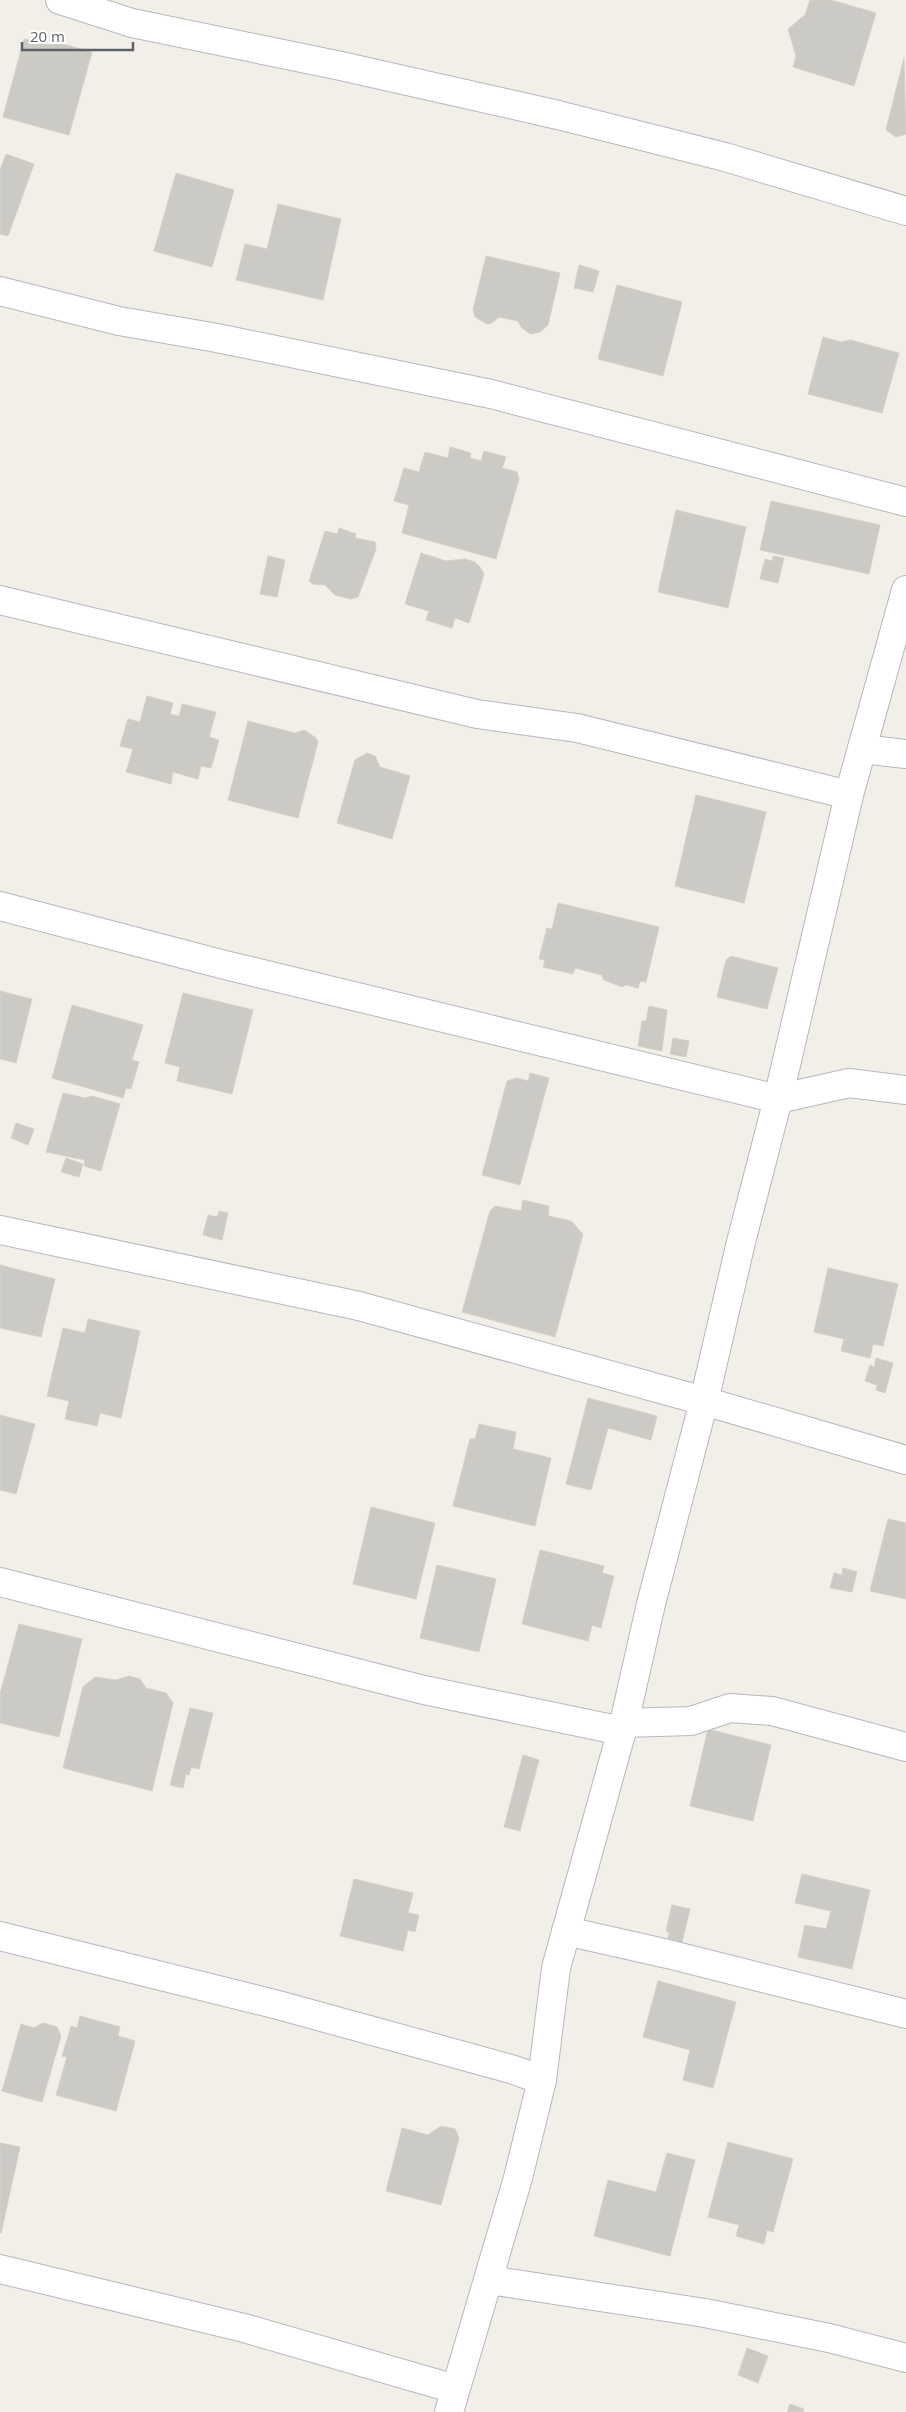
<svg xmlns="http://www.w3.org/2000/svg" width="906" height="2412" viewBox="0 0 906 2412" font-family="'Open Sans',sans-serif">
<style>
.building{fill:#cccac5;stroke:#d6d1c6}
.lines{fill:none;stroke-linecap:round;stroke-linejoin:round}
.minor-casing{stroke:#b5b8bc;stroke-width:30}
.minor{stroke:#fff;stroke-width:28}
</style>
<rect width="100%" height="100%" fill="#f1efe8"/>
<g class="building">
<polygon points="810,0 831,0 876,13 854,86 793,67 796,56 788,29 805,15"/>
<polygon points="24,39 49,45 56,42 92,52 69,135 3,117"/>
<polygon points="904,58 906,134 896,137 886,130"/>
<polygon points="6,154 34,164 8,236 0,234 0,170"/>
<polygon points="176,173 234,190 212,267 154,251"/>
<polygon points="278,204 341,219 323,300 236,280 245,244 267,249"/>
<polygon points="486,256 560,273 548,325 540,332 530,334 521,327 518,321 499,317 492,323 487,324 475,317 473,310"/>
<polygon points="579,265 599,271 593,292 574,288"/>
<polygon points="617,285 682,302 663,376 598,359"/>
<polygon points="823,337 840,342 850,340 899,353 882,413 808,394"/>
<polygon points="450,447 471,453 470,458 481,461 484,451 506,457 502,468 517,472 519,479 496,559 402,533 409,505 394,501 404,468 419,472 425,452 448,458"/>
<polygon points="771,501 880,525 869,574 760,550"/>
<polygon points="676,510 746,527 728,608 658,592"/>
<polygon points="339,528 356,534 355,538 375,542 376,549 358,597 351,599 335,595 325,585 313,584 309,581 325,531 337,534"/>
<polygon points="421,553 446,561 465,559 475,562 480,567 484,574 469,623 455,618 452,628 426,620 429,611 405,604"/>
<polygon points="268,556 285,560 277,597 260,594"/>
<polygon points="773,556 784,558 778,583 760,579 765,559 772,561"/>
<polygon points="147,696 173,703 170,714 179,716 182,704 216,712 209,737 219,740 211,768 201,766 198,779 173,772 171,784 126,772 133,749 120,746 128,719 140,722"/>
<polygon points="248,721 295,733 304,730 316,738 318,742 298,818 228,800"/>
<polygon points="367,753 375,756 380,767 410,776 392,839 337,823 355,760"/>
<polygon points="696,795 766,812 744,903 675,886"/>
<polygon points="558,903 659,927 646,982 640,981 638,988 626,985 622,987 604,980 602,975 575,968 573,974 543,967 545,960 539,959 547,928 552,929"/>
<polygon points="731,956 778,968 767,1009 717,997 726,960"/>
<polygon points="0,991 32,999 16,1063 0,1059"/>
<polygon points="183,993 253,1010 232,1094 177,1081 180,1067 165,1063"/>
<polygon points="72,1005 143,1025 132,1060 139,1062 131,1089 126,1088 123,1098 52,1078"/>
<polygon points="649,1006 667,1010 662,1051 638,1046 642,1021 646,1021"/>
<polygon points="673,1038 689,1041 686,1057 670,1054"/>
<polygon points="530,1073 549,1078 520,1185 482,1175 507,1081 517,1078 528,1081"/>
<polygon points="63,1093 85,1098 92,1096 120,1104 101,1171 84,1166 85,1160 46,1152"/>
<polygon points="16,1123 34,1129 28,1145 11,1138"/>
<polygon points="66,1158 83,1164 79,1177 61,1172"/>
<polygon points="523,1200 549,1206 548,1216 571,1221 583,1234 555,1337 462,1312 490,1211 495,1206 521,1211"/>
<polygon points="219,1211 228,1213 222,1240 203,1235 208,1215 217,1217"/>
<polygon points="0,1265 55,1279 41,1337 0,1328"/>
<polygon points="828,1268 898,1284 883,1346 873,1344 870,1358 841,1351 844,1339 814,1332"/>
<polygon points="88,1319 140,1331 121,1418 100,1413 97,1426 65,1419 69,1401 47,1396 63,1328 85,1333"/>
<polygon points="876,1358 893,1363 885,1393 876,1390 877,1385 865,1381 870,1365 874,1367"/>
<polygon points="588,1398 657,1416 651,1440 608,1428 591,1490 566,1484"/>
<polygon points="0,1415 35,1424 16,1494 0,1490"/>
<polygon points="479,1424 516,1432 513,1449 551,1458 535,1526 453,1506 470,1439 475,1439"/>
<polygon points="371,1507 435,1523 416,1599 353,1584"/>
<polygon points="888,1519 906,1523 906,1599 870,1591"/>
<polygon points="540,1550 604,1566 602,1573 614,1576 601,1628 592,1625 588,1641 522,1624"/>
<polygon points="437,1565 496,1579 479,1652 420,1638"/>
<polygon points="843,1568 857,1572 852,1592 830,1588 834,1573 842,1575"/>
<polygon points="19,1624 82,1639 59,1737 0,1723 0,1694"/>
<polygon points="129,1676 140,1679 146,1688 166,1693 173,1703 152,1791 63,1768 83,1687 95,1677 116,1680"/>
<polygon points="190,1708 213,1713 199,1769 191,1767 189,1775 186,1774 183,1788 170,1785"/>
<polygon points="708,1729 771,1745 753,1821 690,1806"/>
<polygon points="523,1755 539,1760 520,1831 504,1827"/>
<polygon points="802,1874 870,1890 852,1969 798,1957 805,1925 826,1929 831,1911 795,1903"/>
<polygon points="354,1879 413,1893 408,1913 419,1915 415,1932 408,1930 403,1951 340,1936"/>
<polygon points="672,1905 690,1909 682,1942 668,1938 669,1932 666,1931"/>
<polygon points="658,1981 736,2002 713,2088 683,2080 690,2050 643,2037"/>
<polygon points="80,2016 120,2027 118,2036 135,2041 116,2111 56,2095 67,2057 62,2056 71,2026 77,2028"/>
<polygon points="43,2023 57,2027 61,2036 42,2102 2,2091 21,2024 34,2028"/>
<polygon points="441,2126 455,2129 459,2138 441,2205 386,2191 402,2128 428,2135"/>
<polygon points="728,2142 793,2159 773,2232 767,2230 764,2244 736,2236 739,2225 708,2217"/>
<polygon points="0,2143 20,2147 1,2233 0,2233"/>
<polygon points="667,2153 695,2160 670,2256 594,2236 608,2180 656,2192"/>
<polygon points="747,2348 768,2356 758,2383 738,2375"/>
<polygon points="790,2404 804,2409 803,2412 787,2412"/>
</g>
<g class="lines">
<defs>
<g id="minor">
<polyline points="60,0 132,23 341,66 558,115 725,157 906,211"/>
<polyline points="0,291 119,321 217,338 491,394 906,502"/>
<polyline points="0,600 477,714 577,728 849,795"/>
<polyline points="862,749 906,754"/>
<polyline points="0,906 221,964 778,1099 849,1083 906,1090"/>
<polyline points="0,1230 359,1306 704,1401 906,1460"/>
<polyline points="0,1582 424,1690 622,1731"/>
<polyline points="624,1723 691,1721 730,1708 772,1711 906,1747"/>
<polyline points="566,1931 668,1954 906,2014"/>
<polyline points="0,1936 278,2005 511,2069 542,2080"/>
<polyline points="0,2269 244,2328 455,2389"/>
<polyline points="489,2280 705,2313 829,2338 906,2358"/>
<polyline points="449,2412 518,2178 542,2080 556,1968 624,1723 651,1604 704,1401 741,1242 778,1099 849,795 906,590"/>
</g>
</defs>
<use href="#minor" class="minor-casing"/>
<use href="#minor" class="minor"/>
</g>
<path d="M22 42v8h111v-8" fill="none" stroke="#5f6368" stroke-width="2.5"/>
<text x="30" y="42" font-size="15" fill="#5f6368" stroke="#ffffff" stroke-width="4" paint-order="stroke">20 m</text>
</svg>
